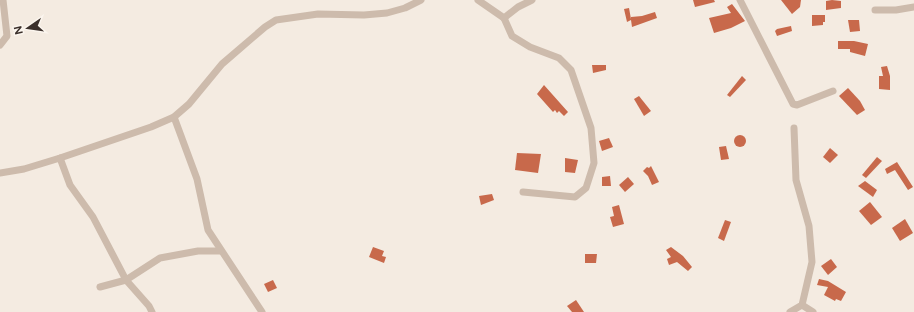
<svg xmlns="http://www.w3.org/2000/svg" width="914" height="312" viewBox="0 0 914 312" font-family="Figtree,sans-serif">
<style>
.building{fill:#c8694b}
.lines{fill:none;stroke-linecap:round;stroke-linejoin:round}
.minor{stroke:#cdbbac;stroke-width:7}
</style>
<rect width="100%" height="100%" fill="#f4ebe1"/>
<g class="building">
<polygon points="693,0 714,0 715,2 695,7"/>
<polygon points="781,0 801,0 800,7 792,14"/>
<polygon points="832,0 841,1 841,8 826,10 826,1"/>
<polygon points="732,4 745,21 731,28 714,33 709,18 731,13 727,7"/>
<polygon points="629,8 631,19 631,17 642,16 655,12 657,18 632,27 631,20 627,22 624,9"/>
<polygon points="812,15 825,15 825,22 823,22 823,25 812,26"/>
<polygon points="848,20 859,20 860,31 850,32"/>
<polygon points="791,26 792,31 777,36 775,31 777,29"/>
<polygon points="838,41 854,41 868,44 865,56 850,52 850,49 838,49"/>
<polygon points="592,65 606,65 606,70 593,73"/>
<polygon points="887,66 890,76 890,90 879,89 879,76 883,76 881,67"/>
<polygon points="742,76 746,80 730,97 727,95"/>
<polygon points="544,85 568,112 564,116 559,111 557,113 555,110 553,112 537,94"/>
<polygon points="848,88 860,101 865,110 857,115 839,96"/>
<polygon points="639,96 651,111 644,116 634,99"/>
<circle cx="740" cy="141" r="6"/>
<polygon points="609,138 613,147 602,151 599,141"/>
<polygon points="726,146 729,159 721,160 719,147"/>
<polygon points="830,148 838,155 830,163 823,157"/>
<polygon points="517,153 541,154 538,173 515,170"/>
<polygon points="877,157 882,161 866,178 862,175"/>
<polygon points="565,158 578,160 575,173 565,172"/>
<polygon points="897,162 913,187 908,190 895,170 887,174 885,169"/>
<polygon points="651,166 659,182 652,185 648,176 643,171 647,167 649,168"/>
<polygon points="610,176 611,186 602,186 602,177"/>
<polygon points="628,177 634,184 625,192 619,185"/>
<polygon points="865,181 877,190 873,197 858,186"/>
<polygon points="492,194 494,200 481,205 479,196"/>
<polygon points="870,202 882,217 871,225 859,211"/>
<polygon points="619,205 624,224 613,227 610,217 614,216 612,207"/>
<polygon points="905,219 913,233 900,241 892,228"/>
<polygon points="725,220 731,222 724,241 718,238"/>
<polygon points="373,247 384,251 382,256 386,257 384,263 369,257"/>
<polygon points="671,247 683,256 692,267 688,271 677,262 669,265 667,259 671,257 666,250"/>
<polygon points="585,254 597,254 596,263 585,263"/>
<polygon points="831,259 837,267 828,275 821,266"/>
<polygon points="819,279 828,281 846,292 841,301 836,299 835,301 824,295 828,287 817,285"/>
<polygon points="273,280 277,288 268,292 264,284"/>
<polygon points="576,300 584,312 572,312 567,306"/>
</g>
<g class="lines">
<g class="minor">
<polyline points="478,0 504,18 518,7 532,0"/>
<polyline points="740,0 793,104 797,105 833,91"/>
<polyline points="875,10 896,10 914,7"/>
<polyline points="504,18 512,36 530,47 559,58 571,70 591,128 594,163 586,188 575,197 523,192"/>
<polyline points="0,45 7,36 3,0"/>
<polyline points="174,117 197,179 208,230 262,312"/>
<polyline points="60,158 70,185 93,217 126,280 149,306 152,312"/>
<polyline points="0,173 24,169 60,158 151,127 174,117 189,104 222,64 265,27 276,20 318,14 364,15 387,13 405,8 421,0"/>
<polyline points="100,287 126,280 160,258 198,251 221,251"/>
<polyline points="802,305 813,312"/>
<polyline points="790,312 802,305 812,262 809,226 796,180 794,128"/>
</g>
</g>
<g transform="translate(28 28) rotate(257)" stroke="#fbf5ee" stroke-width="3" paint-order="stroke">
<path d="M0-3L7 15L0 10L-7 15Z" fill="#3b302b"/>
<text y="-6" font-size="11" font-weight="bold" text-anchor="middle" fill="#3b302b">N</text>
</g>
</svg>
